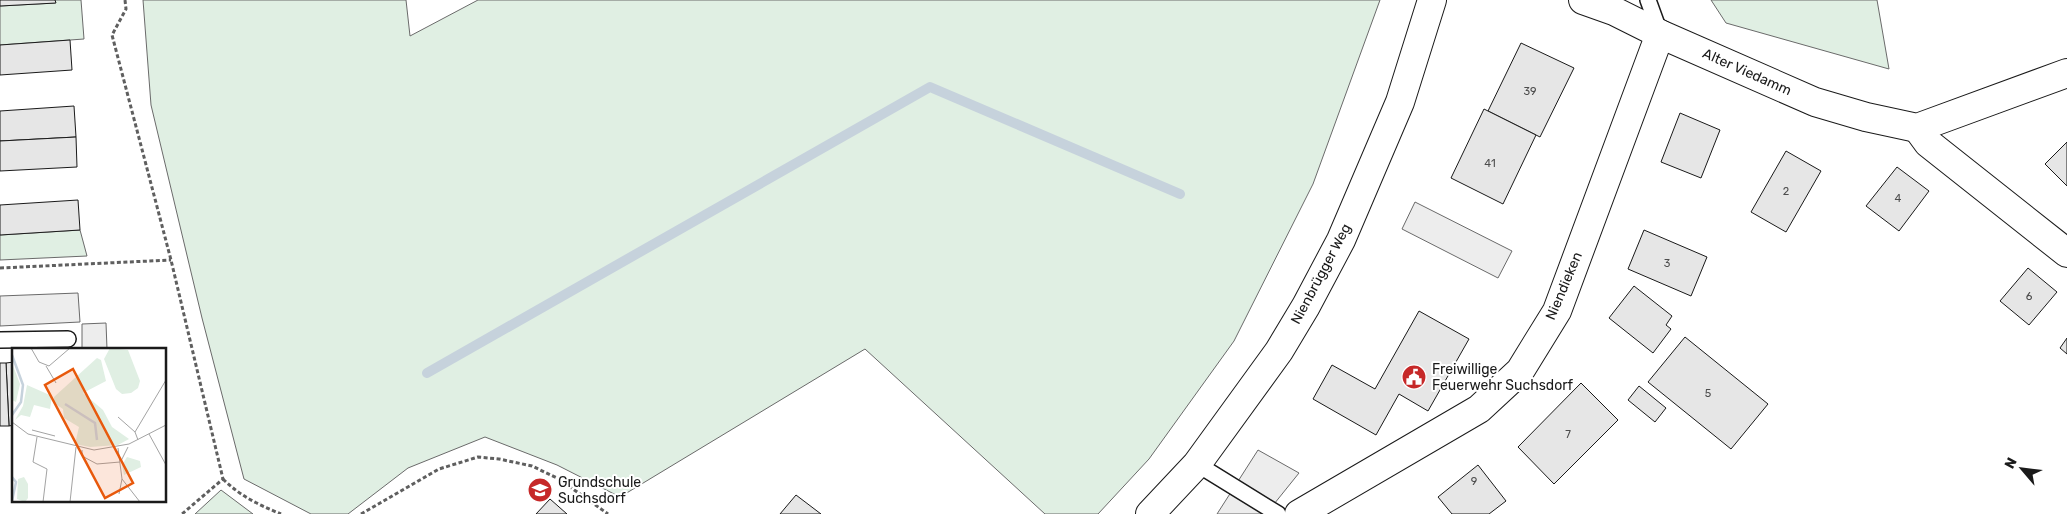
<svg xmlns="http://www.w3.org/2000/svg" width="2067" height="514" viewBox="0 0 2067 514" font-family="Rubik,sans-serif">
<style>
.green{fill:#e0efe3;stroke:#6a6a6a}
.parking{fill:#ededed;stroke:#6a6a6a}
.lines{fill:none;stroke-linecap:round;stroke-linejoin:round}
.stream{stroke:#c6d2dc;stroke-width:10}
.building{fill:#e6e6e6;stroke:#1a1a1a}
.service-casing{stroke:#1a1a1a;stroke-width:18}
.minor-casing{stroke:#1a1a1a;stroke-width:30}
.path{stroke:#5f5f5f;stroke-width:3;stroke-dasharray:4 2.5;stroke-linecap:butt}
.service{stroke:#fff;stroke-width:15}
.minor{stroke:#fff;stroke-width:28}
.labels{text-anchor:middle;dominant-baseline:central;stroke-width:4;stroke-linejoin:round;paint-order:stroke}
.number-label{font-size:11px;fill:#4d4d4d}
.street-label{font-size:14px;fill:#1a1a1a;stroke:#fff}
.poi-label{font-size:14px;fill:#1a1a1a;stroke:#fff;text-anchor:start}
.inset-river{fill:none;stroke:#c6d2dc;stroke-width:2.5}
.inset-road{fill:none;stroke:#a3a3a3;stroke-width:1}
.view{fill:#e8590c;fill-opacity:0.15;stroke:#e8590c;stroke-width:2.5}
.inset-edge{fill:none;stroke:#1a1a1a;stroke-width:2.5}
</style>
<rect width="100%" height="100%" fill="#fff"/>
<g class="green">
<polygon points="55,0 81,0 84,39 0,45 0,6 55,3"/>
<polygon points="143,0 406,0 410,36 478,0 1380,0 1313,184 1234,341 1149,459 1098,514 1045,514 865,349 620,497 557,465 485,437 408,468 348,514 311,514 244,479 202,318 151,105"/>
<polygon points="1711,0 1877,0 1889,69 1726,23"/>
<polygon points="80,230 87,256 0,260 0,235"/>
<polygon points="221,490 253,514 195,514"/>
</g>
<g class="parking">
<polygon points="1415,202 1512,251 1498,278 1402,229"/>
<polygon points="78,293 80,322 0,326 0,296"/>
<polygon points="106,323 107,349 82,349 82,324"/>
<polygon points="1258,450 1299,473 1266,514 1217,514"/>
</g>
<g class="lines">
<polyline class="stream" points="427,373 930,87 1180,194"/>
</g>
<g class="building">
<polygon points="0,0 55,0 56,3 0,6"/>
<polygon points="70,40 72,70 0,75 0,45"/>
<polygon points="1521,43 1574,68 1540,137 1488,111"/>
<polygon points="74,106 76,137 0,141 0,111"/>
<polygon points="1484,109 1536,135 1503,204 1451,178"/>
<polygon points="1680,113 1720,130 1701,178 1661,162"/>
<polygon points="76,137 77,167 0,171 0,141"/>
<polygon points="2067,142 2067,186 2045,164"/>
<polygon points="1786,151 1821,171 1786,232 1751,212"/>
<polygon points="1897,167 1929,191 1899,231 1866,206"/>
<polygon points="78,200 80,230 0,235 0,205"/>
<polygon points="1644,230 1707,257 1691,296 1628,269"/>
<polygon points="2028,268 2057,292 2029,325 2000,301"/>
<polygon points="1634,286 1672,316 1666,325 1671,329 1653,353 1609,318"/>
<polygon points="1419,311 1469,339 1428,411 1399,394 1376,435 1313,399 1332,365 1375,389"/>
<polygon points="1685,337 1768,404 1731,449 1648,382"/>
<polygon points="2067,338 2067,354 2060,348"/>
<polygon points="14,362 14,425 9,426 6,363"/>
<polygon points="0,363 6,363 9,426 0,426"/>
<polygon points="1581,383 1618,420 1554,484 1518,447"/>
<polygon points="1639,386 1666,408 1655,422 1628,400"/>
<polygon points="1478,465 1506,501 1489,514 1452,514 1438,497"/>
<polygon points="796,495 821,514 780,514"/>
<polygon points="550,499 567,514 536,514"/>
</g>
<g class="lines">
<defs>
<g id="service">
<polyline points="1648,0 1660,33"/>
<polyline points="0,340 68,339"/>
<polyline points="1197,464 1278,514"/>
</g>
<g id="minor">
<polyline points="1583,0 1614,11 1660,34 1815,102 1866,117 1917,128 2067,73"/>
<polyline points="1917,128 1928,143 2067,253"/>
<polyline points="1150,514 1197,464 1279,351 1306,306 1341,240 1400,102 1432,0"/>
<polyline points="1299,514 1479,409 1520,371 1557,311 1660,34"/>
</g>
</defs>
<use href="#service" class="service-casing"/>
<use href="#minor" class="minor-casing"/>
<g class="path">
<polyline points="125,0 126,9 112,35 171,260 223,479 182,514"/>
<polyline points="0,268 171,260"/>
<path d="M223,479C240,496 259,505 281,514"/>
<polyline points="361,514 439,469 478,457 499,459 532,466 559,479 608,514"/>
</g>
<use href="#service" class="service"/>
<use href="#minor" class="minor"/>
</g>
<defs>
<symbol id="civic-disc" viewBox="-11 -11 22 22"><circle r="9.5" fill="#c62828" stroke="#fff"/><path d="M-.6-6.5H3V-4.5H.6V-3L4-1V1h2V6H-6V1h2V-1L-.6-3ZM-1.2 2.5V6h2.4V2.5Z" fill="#fff"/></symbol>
<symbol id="school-disc" viewBox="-11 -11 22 22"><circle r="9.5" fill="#c62828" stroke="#fff"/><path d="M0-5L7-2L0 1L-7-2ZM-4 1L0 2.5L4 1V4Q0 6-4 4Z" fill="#fff"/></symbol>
</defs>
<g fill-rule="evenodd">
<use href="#civic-disc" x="1400" y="363" width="28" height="28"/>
<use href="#school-disc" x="526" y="476" width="28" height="28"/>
</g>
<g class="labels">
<g class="number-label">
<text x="1530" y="91">39</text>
<text x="1490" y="163">41</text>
<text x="1786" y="191">2</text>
<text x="1898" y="198">4</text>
<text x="1667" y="263">3</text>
<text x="2029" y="296">6</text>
<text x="1708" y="393">5</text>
<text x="1568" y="434">7</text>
<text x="1474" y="481">9</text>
</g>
<g class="street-label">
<text transform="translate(1747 72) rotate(24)">Alter Viedamm</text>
<text transform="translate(1321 274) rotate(-62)">Nienbrügger Weg</text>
<text transform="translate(1564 286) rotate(-67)">Niendieken</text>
</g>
<g class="poi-label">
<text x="1432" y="369">Freiwillige<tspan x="1432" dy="16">Feuerwehr Suchsdorf</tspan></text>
<text x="558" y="482">Grundschule<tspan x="558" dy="16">Suchsdorf</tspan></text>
</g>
</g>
<g transform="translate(12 348)">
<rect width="154" height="154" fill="#fff"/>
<path d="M98,0L116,2L128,33L126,40L119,45L110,46L104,41L92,11ZM85,10L89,12L94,33L71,45L91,62L100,79L117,91L106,97L78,99L63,96L67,79L52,70L51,61L42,55V49ZM0,15L8,36L4,54L0,52ZM15,37L40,48L38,61L22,57L18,69L9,67L3,72L11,58ZM115,109L128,113L129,119L112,127L110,117ZM12,129L16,136V150L13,154L5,151L6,131Z" fill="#e0efe3"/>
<path class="inset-river" d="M0,7L11,37L9,54L0,67M53,56L83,75L85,92M0,129L4,134L0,153"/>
<path class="inset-road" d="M19,0L27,14L37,18L58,0M34,18L44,35M106,69L123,84M0,74L16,86L82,102L117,96L154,77M20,82L43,88M137,86L154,117M25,89L21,114L35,121L31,154M126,92L123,84L154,32M106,100L110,131L128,154M70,102V108L85,116L108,114M109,113L116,99M107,146L110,131M58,154L64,99"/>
<path class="view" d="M61,21L121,135L93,150L33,37Z"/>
<rect width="154" height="154" class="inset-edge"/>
</g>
<g transform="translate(2022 469) rotate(298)" stroke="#ffffff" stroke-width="4" paint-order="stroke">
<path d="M0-4L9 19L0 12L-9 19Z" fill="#1a1a1a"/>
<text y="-8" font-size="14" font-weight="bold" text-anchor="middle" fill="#1a1a1a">N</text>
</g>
</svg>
